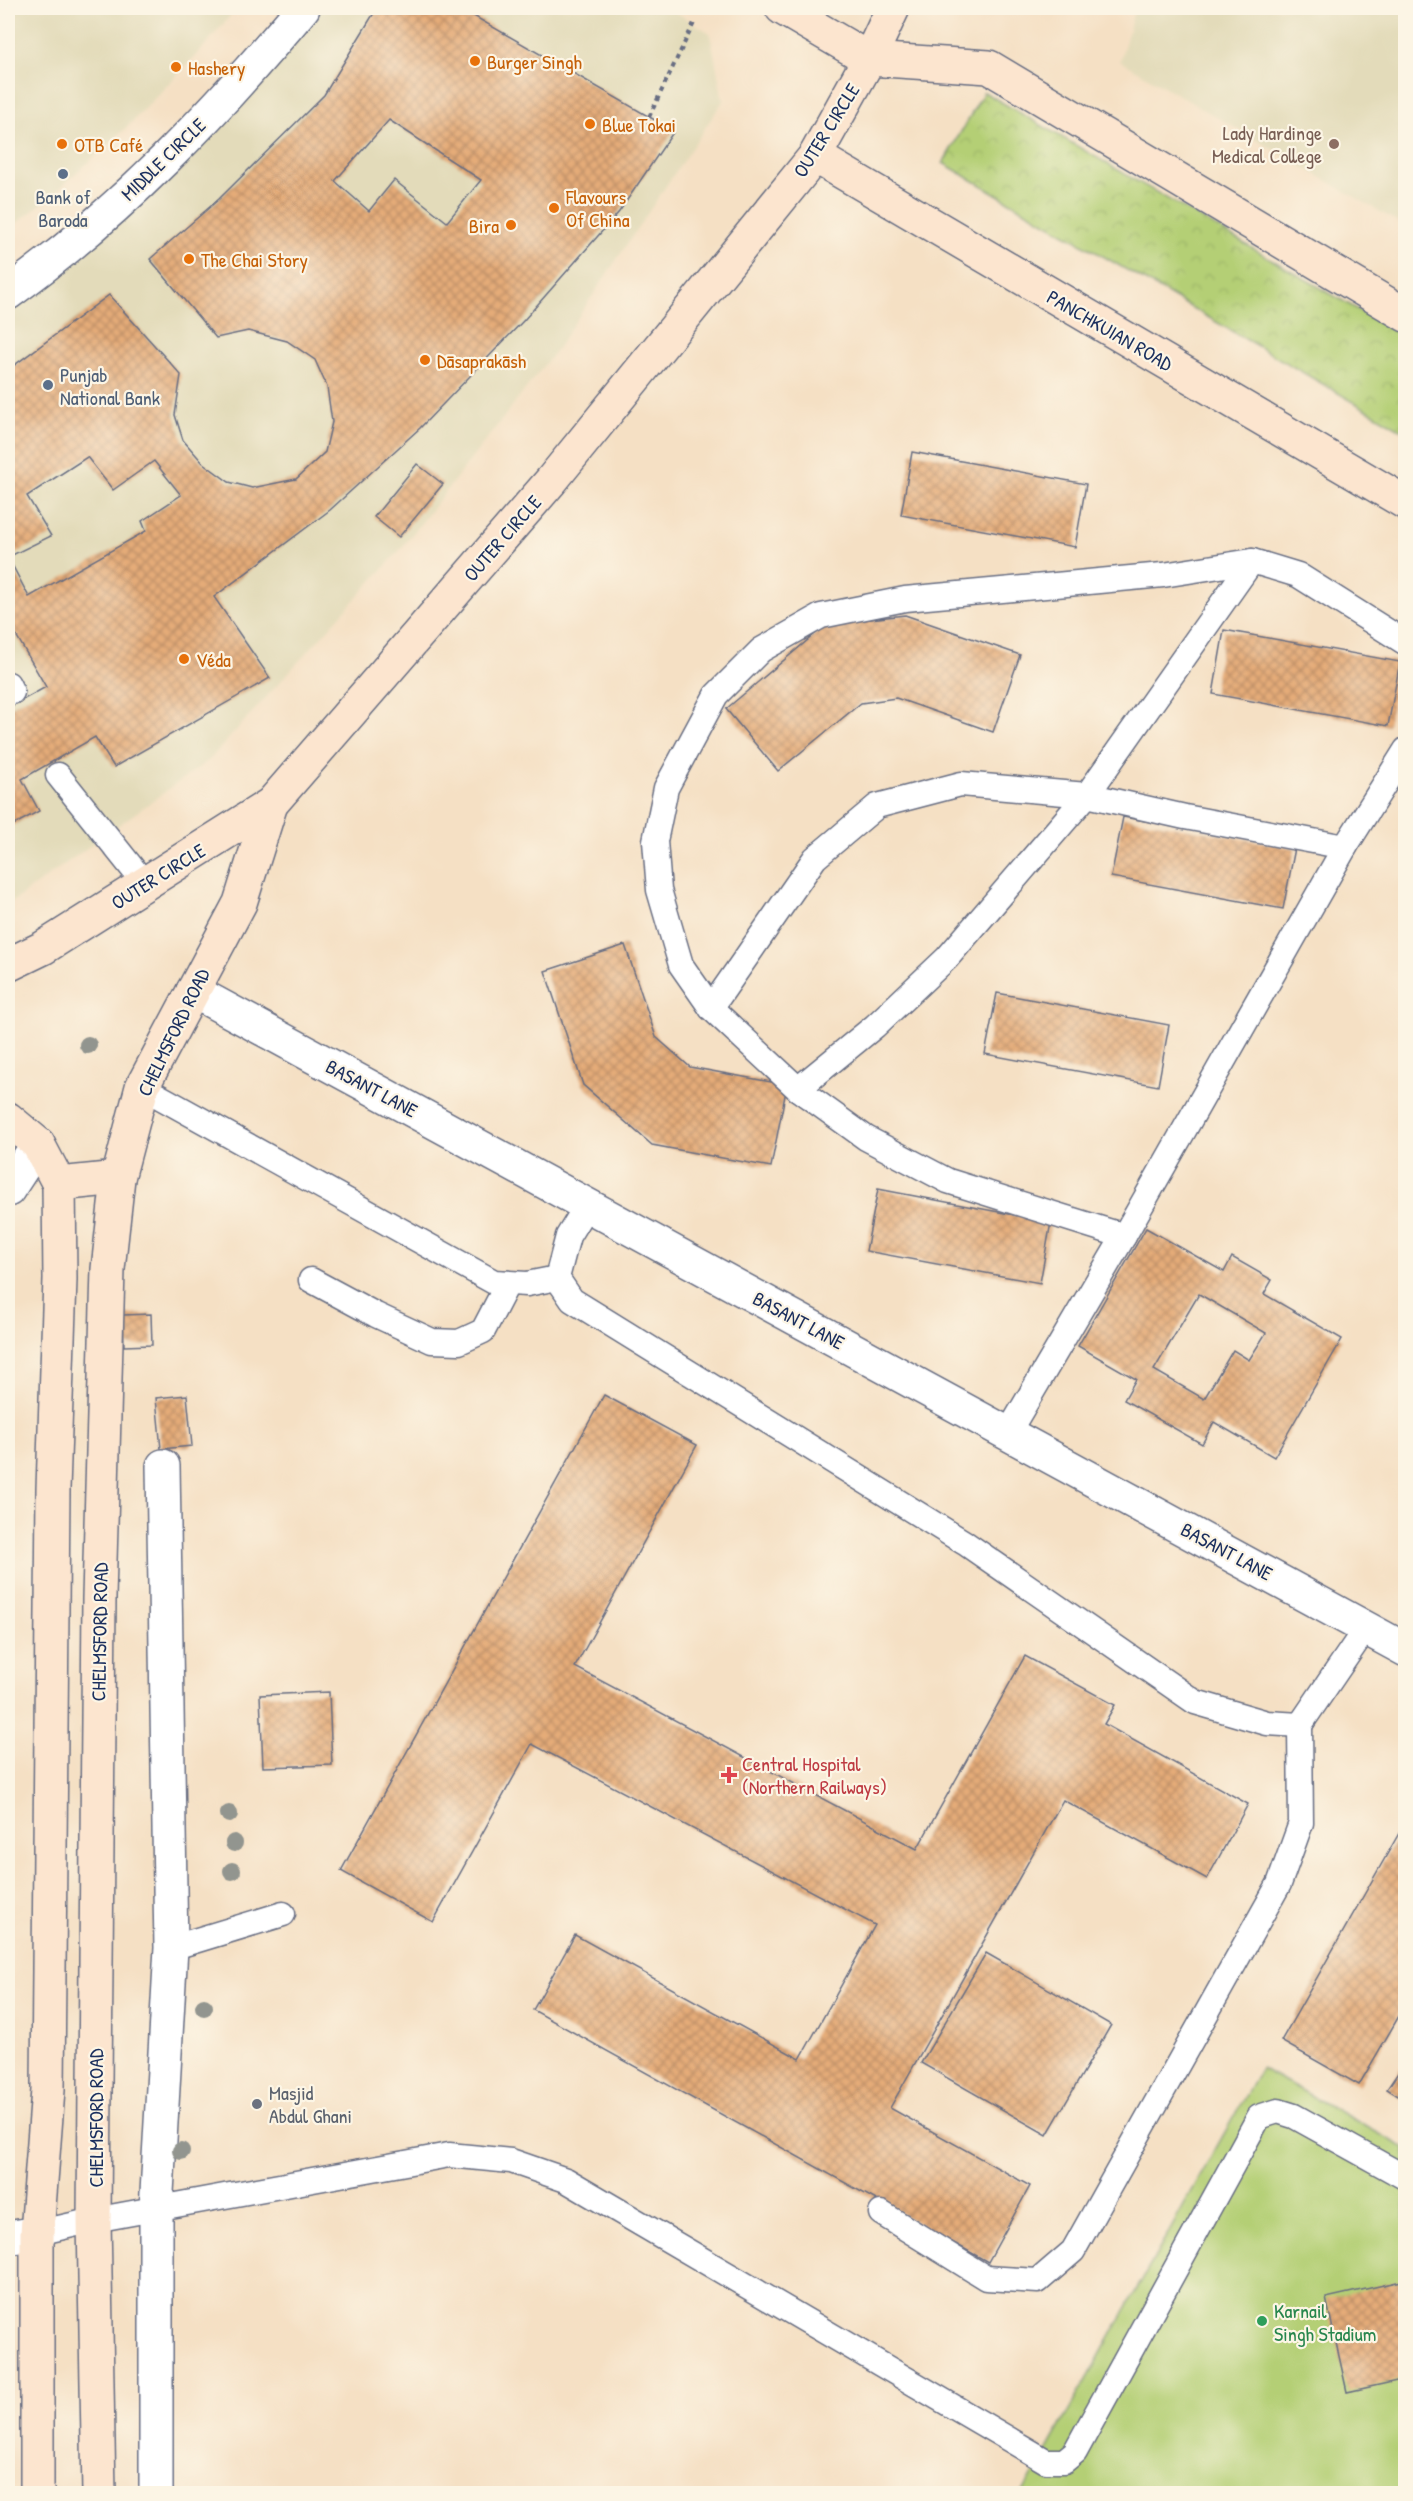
<svg xmlns="http://www.w3.org/2000/svg" width="1413" height="2501" viewBox="0 0 1413 2501" font-family="'Patrick Hand',sans-serif">
<style>
.built{fill:#e3dbba}
.park{fill:url(#park-crowns);stroke:#687f6a;stroke-width:1.5}
.pitch{fill:#b4cf75;stroke:#687f6a;stroke-width:1.5}
.building{fill:url(#building-cross-hatch);fill-rule:evenodd}
.lines{fill:none;stroke-linecap:round;stroke-linejoin:round}
.lane-casing{stroke:#676d82;stroke-width:27}
.street-casing{stroke:#676d82;stroke-width:36}
.secondary-casing{stroke:#676d82;stroke-width:36}
.path{stroke:#676d82;stroke-width:4;stroke-dasharray:4.5 4.5;stroke-linecap:butt}
.lane{stroke:#fff;stroke-width:24}
.street{stroke:#fff;stroke-width:33}
.secondary{stroke:#fce5cf;stroke-width:33}
.tree{fill:#92958f}
.food-dot{fill:#e8710a;stroke:#fcf5e5;stroke-width:2}
.education-dot{fill:#8d6e63;stroke:#fcf5e5;stroke-width:2}
.service-dot{fill:#5c6f8a;stroke:#fcf5e5;stroke-width:2}
.health-dot{fill:#e0444e;stroke:#fcf5e5;stroke-width:2}
.worship-dot{fill:#6b7280;stroke:#fcf5e5;stroke-width:2}
.leisure-dot{fill:#2e9e5b;stroke:#fcf5e5;stroke-width:2}
.labels{text-anchor:middle;dominant-baseline:central;stroke-width:4.5;stroke-linejoin:round;paint-order:stroke}
.food-label{font-size:20px;fill:#c56008;stroke:#fcf5e5;text-anchor:start}
.street-label{font-size:20px;fill:#1b2f5e;stroke:#fcf5e5}
.education-label{font-size:20px;fill:#785e54;stroke:#fcf5e5;text-anchor:end}
.service-label{font-size:20px;fill:#4e5e75;stroke:#fcf5e5}
.health-label{font-size:20px;fill:#be3a42;stroke:#fcf5e5;text-anchor:start}
.worship-label{font-size:20px;fill:#5b616d;stroke:#fcf5e5;text-anchor:start}
.leisure-label{font-size:20px;fill:#27864d;stroke:#fcf5e5;text-anchor:start}
</style>
<defs>
<pattern id="park-crowns" width="20" height="18" patternUnits="userSpaceOnUse" patternTransform="scale(1.5)"><rect width="20" height="18" fill="#b4cf75"/><path d="M2 6a3 3 0 1 1 6 0M12 15a3 3 0 1 1 6 0" fill="none" stroke="#9ab268"/></pattern>
<pattern id="building-cross-hatch" width="8" height="8" patternUnits="userSpaceOnUse" patternTransform="scale(1.5)"><rect width="8" height="8" fill="#e5ac78"/><path d="M0 0l8 8M0 8l8-8" fill="none" stroke="#b98c66"/></pattern>
</defs>
<rect width="100%" height="100%" fill="#fcf5e5"/>
<filter id="ink" filterUnits="userSpaceOnUse"><feTurbulence type="fractalNoise" baseFrequency=".0167" numOctaves="2"/><feDisplacementMap in="SourceGraphic" scale="12" xChannelSelector="R" yChannelSelector="G"/><feConvolveMatrix kernelMatrix="1 2 1 2 8 2 1 2 1" color-interpolation-filters="sRGB"/></filter>
<filter id="wash" filterUnits="userSpaceOnUse"><feTurbulence type="fractalNoise" baseFrequency=".008" numOctaves="4" result="noise"/><feDisplacementMap in="SourceGraphic" scale="24" xChannelSelector="R" yChannelSelector="G"/><feGaussianBlur stdDeviation="1.35" result="paint"/><feColorMatrix in="noise" values="0 0 0 0 0 0 0 0 0 0 0 0 0 0 0 0 0 1.4 0 .05"/><feComposite in="paint" operator="in"/></filter>
<g filter="url(#wash)">
<rect width="100%" height="100%" fill="#f5e0c4"/>
<g class="built">
<polygon points="8,8 237,8 200,51 127,127 50,197 8,230"/>
<polygon points="320,8 669,8 710,33 723,101 556,350 400,550 209,760 8,905 8,310 31,293 272,67"/>
<polygon points="1135,8 1405,8 1405,226 1120,61"/>
</g>
<polygon class="park" points="984,92 1405,337 1405,432 943,163"/>
<polygon class="pitch" points="1261,2068 1405,2148 1405,2493 1022,2494"/>
<g id="blocks">
<g class="building">
<path d="M377,8H460L674,131L619,212L524,320L420,428L330,510L214,597L270,678L114,767L95,737L22,779L39,811L8,828V708L46,687L8,621V370L109,295L181,375L175,415L183,440L203,463L229,482L252,488L296,479L325,452L332,422L327,387L315,360L287,341L248,331L216,338L150,259L219,199L324,95ZM389,120L481,180L447,222L394,180L369,211L335,181ZM87,457L113,490L154,461L181,495L142,521L146,531L29,597L8,557L51,536L27,496Z"/>
<polygon points="912,452 1086,484 1075,547 901,515"/>
<polygon points="417,464 443,484 399,537 374,517"/>
<polygon points="905,615 1020,655 993,732 896,698 861,703 778,771 726,709 827,624"/>
<polygon points="1224,630 1400,662 1388,726 1213,694"/>
<polygon points="1123,817 1295,848 1283,909 1111,877"/>
<polygon points="625,945 656,1037 690,1067 787,1085 771,1167 652,1145 583,1085 545,971"/>
<polygon points="997,993 1169,1025 1158,1086 985,1054"/>
<polygon points="878,1189 1051,1222 1040,1283 866,1251"/>
<path d="M1146,1228L1224,1272L1232,1257L1272,1280L1264,1294L1342,1339L1274,1457L1214,1422L1202,1444L1124,1400L1136,1379L1078,1346ZM1199,1294L1266,1333L1249,1360L1233,1350L1204,1399L1154,1370Z"/>
<polygon points="151,1314 152,1345 124,1346 123,1315"/>
<polygon points="187,1395 192,1446 161,1449 156,1398"/>
<polygon points="604,1395 697,1445 575,1667 917,1849 1025,1656 1115,1705 1104,1724 1248,1804 1207,1879 1063,1800 890,2108 1030,2186 988,2262 533,2010 575,1935 800,2059 875,1925 532,1744 433,1922 341,1871"/>
<polygon points="329,1692 332,1765 263,1767 260,1695"/>
<polygon points="1406,1821 1406,2004 1359,2085 1281,2041"/>
<polygon points="986,1953 1111,2025 1047,2135 921,2063"/>
<polygon points="1406,2061 1406,2101 1387,2089"/>
<polygon points="1406,2280 1406,2379 1347,2392 1326,2298"/>
</g>
</g>
</g>
<g filter="url(#ink)">
<use href="#blocks" fill-opacity="0" stroke="#676d82" stroke-width="1.5"/>
<g class="lines">
<defs>
<g id="lane">
<polyline points="8,684 12,692"/>
<polyline points="58,775 145,884"/>
<polyline points="711,1008 815,858 877,806 961,784 1087,795 1185,817 1345,847"/>
<polyline points="142,1087 494,1282 527,1284 557,1278"/>
<polyline points="798,1089 875,1026 947,958 1087,795 1252,561"/>
<polyline points="587,1205 568,1236 557,1278 572,1300 965,1543 1195,1702 1267,1723 1300,1725 1366,1628"/>
<polyline points="1124,1236 948,1181 866,1138 798,1089 711,1008 681,965 659,890 655,841 666,788 716,695 761,650 821,616 905,599 1163,575 1252,561 1298,575 1406,643"/>
<polyline points="311,1280 376,1315 432,1341 459,1342 483,1331 508,1283"/>
<polyline points="1008,1433 1124,1236 1345,847 1406,750"/>
<polyline points="171,1948 283,1914"/>
<polyline points="881,2213 986,2278 1038,2281 1073,2251 1279,1884 1301,1823 1300,1725"/>
<polyline points="37,2233 94,2220 449,2155 511,2161 566,2180 1046,2461 1064,2461 1075,2452 1259,2117 1278,2111 1294,2116 1406,2178"/>
</g>
<g id="street">
<path d="M8,293C120,213 215,113 303,8"/>
<polyline points="193,991 1406,1650"/>
<polyline points="8,1190 38,1144"/>
<polyline points="8,2238 37,2233"/>
<polyline points="156,2494 156,2210 171,1948 163,1466"/>
</g>
<g id="secondary">
<polyline points="782,8 869,59 989,67 1406,315"/>
<polyline points="815,156 1406,503"/>
<polyline points="8,965 43,948 271,804 551,481 815,156 869,59 893,8"/>
<polyline points="8,1119 38,1144 59,1184 60,1279 53,1489 48,2090 37,2233 37,2494"/>
<polyline points="59,1184 118,1178"/>
<polyline points="99,2494 94,2220 95,2086 99,1598 108,1269 118,1178 142,1087 240,903 271,804"/>
</g>
</defs>
<use href="#lane" class="lane-casing"/>
<use href="#street" class="street-casing"/>
<use href="#secondary" class="secondary-casing"/>
<polyline class="path" points="649,117 694,23"/>
<use href="#lane" class="lane"/>
<use href="#street" class="street"/>
<use href="#secondary" class="secondary"/>
</g>
<g class="tree">
<circle cx="88" cy="1045" r="9"/>
<circle cx="229" cy="1814" r="9"/>
<circle cx="234" cy="1843" r="9"/>
<circle cx="232" cy="1871" r="9"/>
<circle cx="204" cy="2007" r="9"/>
<circle cx="181" cy="2151" r="9"/>
</g>
</g>
<g class="food-dot">
<circle cx="475" cy="61" r="6"/>
<circle cx="176" cy="67" r="6"/>
<circle cx="590" cy="124" r="6"/>
<circle cx="62" cy="144" r="6"/>
<circle cx="554" cy="208" r="6"/>
<circle cx="511" cy="225" r="6"/>
<circle cx="189" cy="259" r="6"/>
<circle cx="425" cy="360" r="6"/>
<circle cx="184" cy="659" r="6"/>
</g>
<circle class="education-dot" cx="1334" cy="144" r="6"/>
<g class="service-dot">
<circle cx="63" cy="174" r="6"/>
<circle cx="48" cy="385" r="6"/>
</g>
<path class="health-dot" d="M726 1766h6v6h6v6h-6v6h-6v-6h-6v-6h6z"/>
<circle class="worship-dot" cx="257" cy="2104" r="6"/>
<circle class="leisure-dot" cx="1262" cy="2321" r="6"/>
<g class="labels">
<g class="food-label">
<text x="487" y="61">Burger Singh</text>
<text x="188" y="67">Hashery</text>
<text x="602" y="124">Blue Tokai</text>
<text x="74" y="144">OTB Café</text>
<text x="566" y="196">Flavours<tspan x="566" dy="23">Of China</tspan></text>
<text x="499" y="225" text-anchor="end">Bira</text>
<text x="201" y="259">The Chai Story</text>
<text x="437" y="360">Dāsaprakāsh</text>
<text x="196" y="659">Véda</text>
</g>
<g class="street-label">
<text transform="translate(826 130) rotate(-58)">OUTER CIRCLE</text>
<text transform="translate(163 159) rotate(-44)">MIDDLE CIRCLE</text>
<text transform="translate(1110 330) rotate(30)">PANCHKUIAN ROAD</text>
<text transform="translate(502 538) rotate(-49)">OUTER CIRCLE</text>
<text transform="translate(158 876) rotate(-32)">OUTER CIRCLE</text>
<text transform="translate(173 1032) rotate(-64)">CHELMSFORD ROAD</text>
<text transform="translate(372 1088) rotate(28)">BASANT LANE</text>
<text transform="translate(799 1320) rotate(28)">BASANT LANE</text>
<text transform="translate(1227 1551) rotate(28)">BASANT LANE</text>
<text transform="translate(99 1632) rotate(-89)">CHELMSFORD ROAD</text>
<text transform="translate(95 2118) rotate(-90)">CHELMSFORD ROAD</text>
</g>
<g class="education-label">
<text x="1322" y="132">Lady Hardinge<tspan x="1322" dy="23">Medical College</tspan></text>
</g>
<g class="service-label">
<text x="63" y="196">Bank of<tspan x="63" dy="23">Baroda</tspan></text>
<text x="60" y="374" text-anchor="start">Punjab<tspan x="60" dy="23">National Bank</tspan></text>
</g>
<g class="health-label">
<text x="742" y="1763">Central Hospital<tspan x="742" dy="23">(Northern Railways)</tspan></text>
</g>
<g class="worship-label">
<text x="269" y="2092">Masjid<tspan x="269" dy="23">Abdul Ghani</tspan></text>
</g>
<g class="leisure-label">
<text x="1274" y="2310">Karnail<tspan x="1274" dy="23">Singh Stadium</tspan></text>
</g>
</g>
<rect width="1413" height="2501" fill="none" stroke="#fcf5e5" stroke-width="30"/>
</svg>
